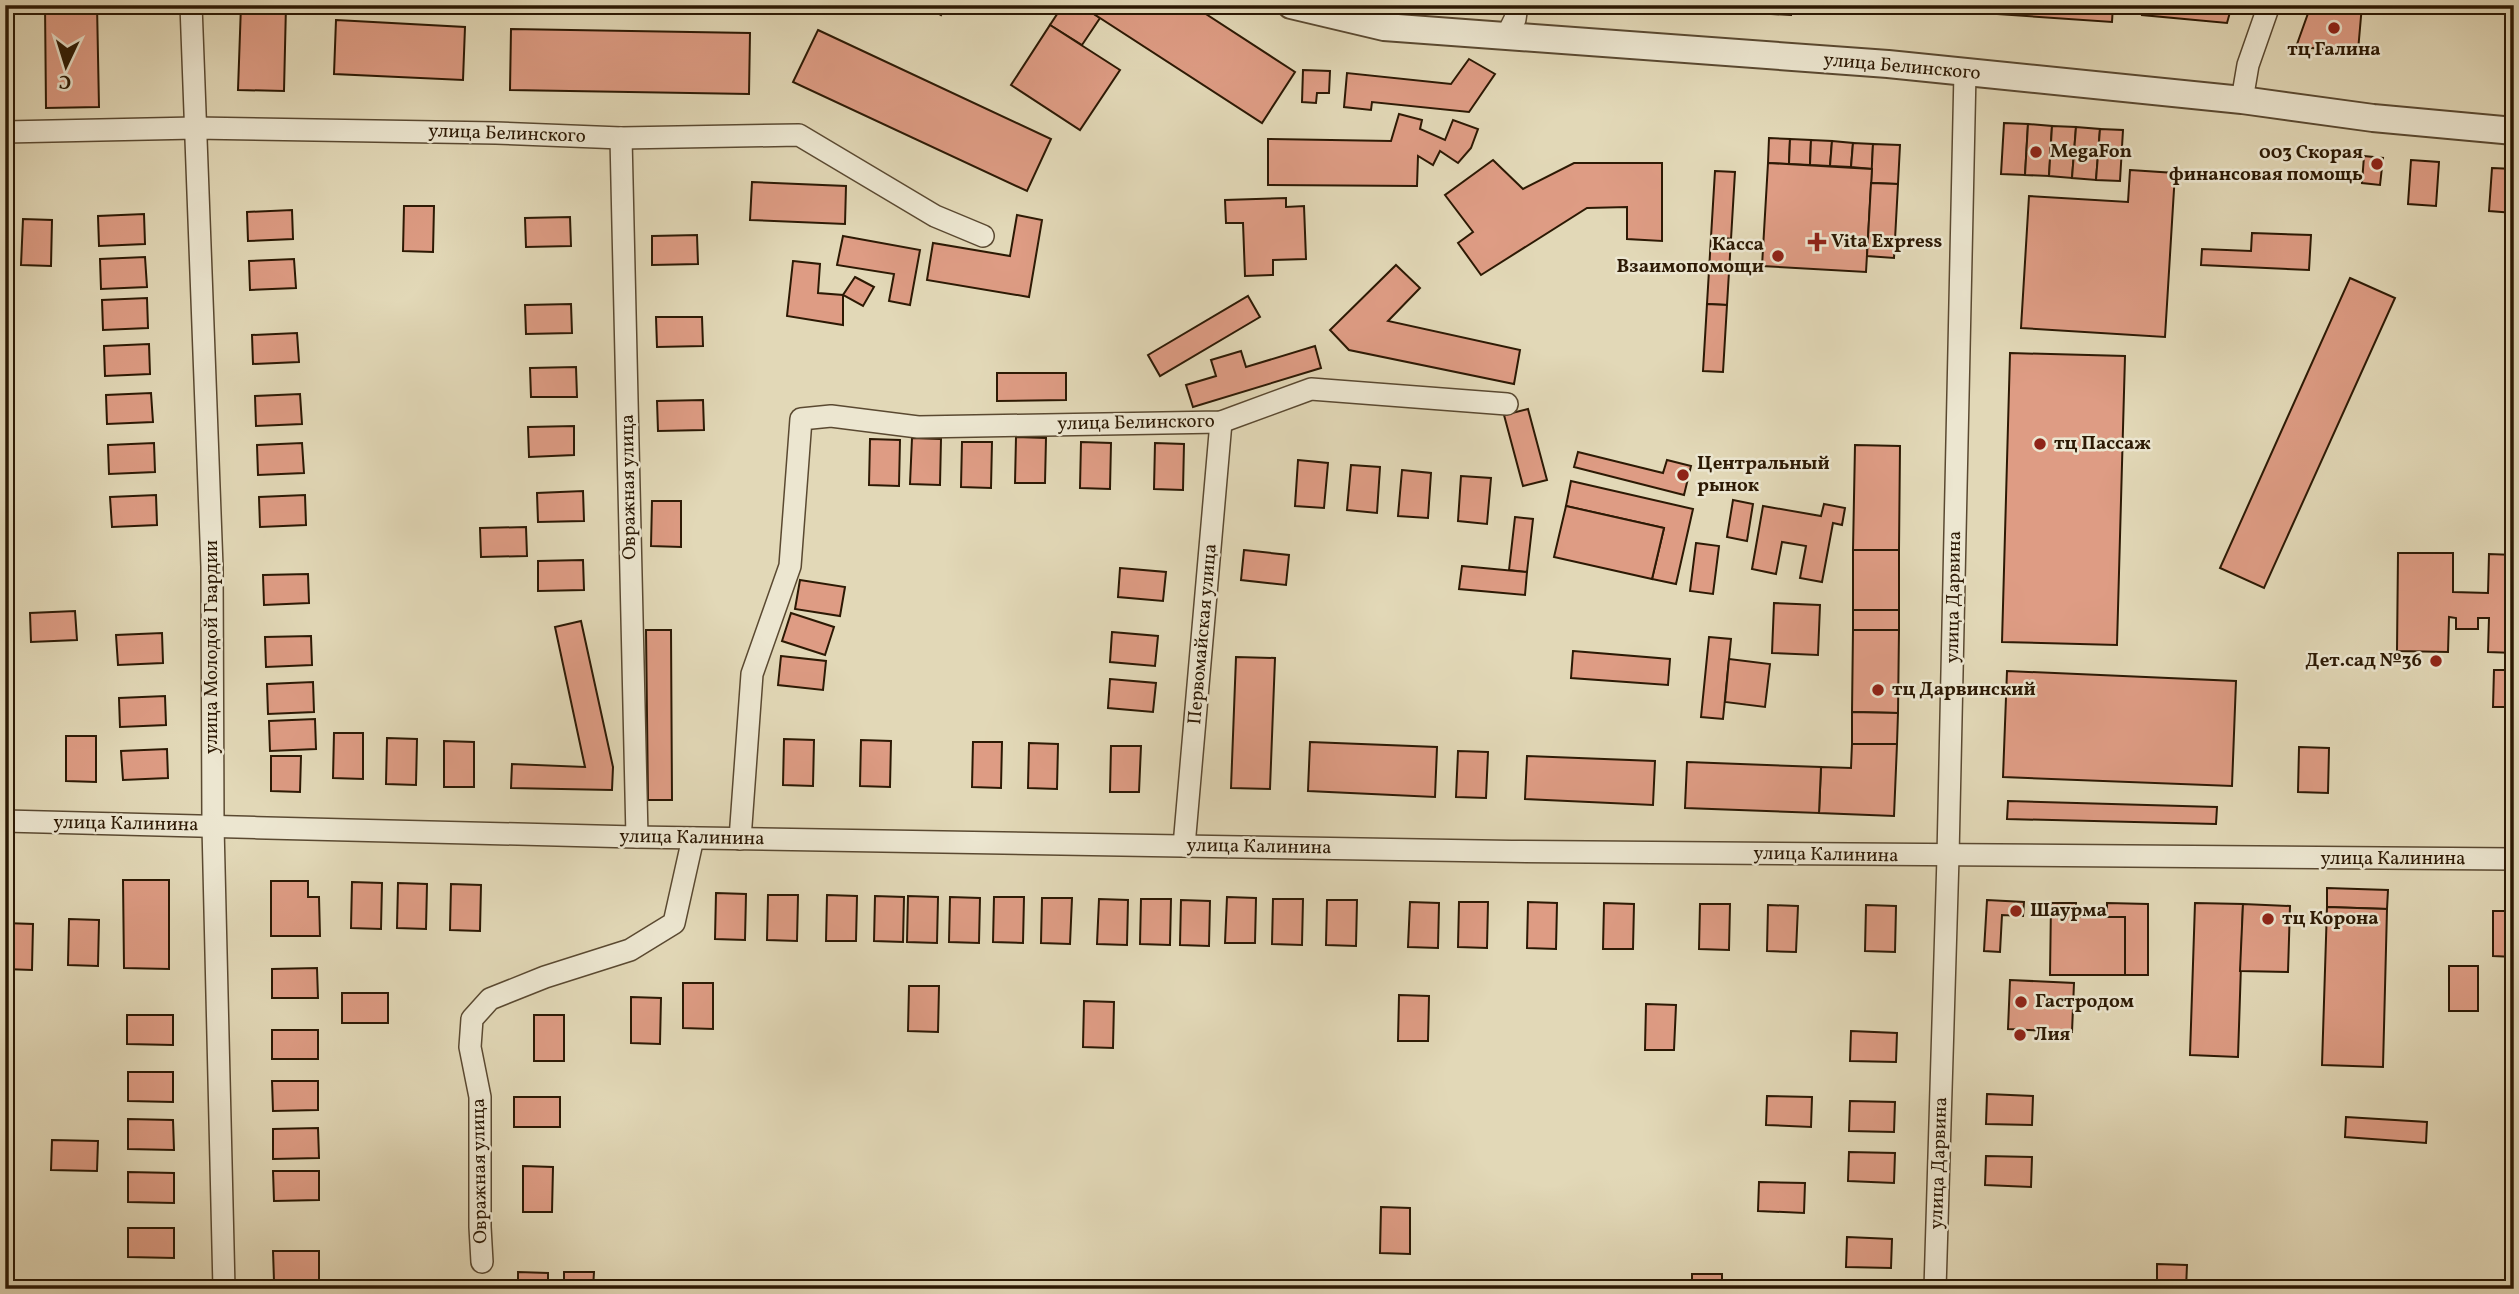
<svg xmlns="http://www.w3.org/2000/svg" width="2519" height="1294" viewBox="0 0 2519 1294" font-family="Vollkorn,serif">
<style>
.building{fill:#de9c84;stroke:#2c1904;stroke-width:2}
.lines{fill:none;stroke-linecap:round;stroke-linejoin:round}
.minor-casing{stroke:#5a4931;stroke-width:24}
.tertiary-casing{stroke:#5a4931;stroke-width:30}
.minor{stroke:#ece6d0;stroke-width:21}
.tertiary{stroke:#ece6d0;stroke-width:26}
.poi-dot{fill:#8f2418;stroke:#ece6d0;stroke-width:2.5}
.labels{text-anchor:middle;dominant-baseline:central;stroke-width:5;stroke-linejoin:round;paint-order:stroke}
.poi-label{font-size:19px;font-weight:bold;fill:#2c1904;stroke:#ece6d0;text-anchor:start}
.street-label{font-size:19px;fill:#2c1904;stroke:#ece6d0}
</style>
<rect width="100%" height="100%" fill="#e2d8b7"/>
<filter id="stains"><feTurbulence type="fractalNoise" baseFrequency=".00286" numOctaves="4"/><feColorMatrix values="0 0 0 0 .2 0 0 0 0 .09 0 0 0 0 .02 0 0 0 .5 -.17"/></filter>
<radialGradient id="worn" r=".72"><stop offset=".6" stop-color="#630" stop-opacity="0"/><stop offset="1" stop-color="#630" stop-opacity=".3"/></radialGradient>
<g class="building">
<polygon points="45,5 97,5 99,107 46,108"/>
<polygon points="241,5 286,5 284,91 238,90"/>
<polygon points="924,5 946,5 941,15"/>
<polygon points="1063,5 1080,5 1100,18 1082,45 1050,25"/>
<polygon points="1080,5 1192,5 1295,72 1262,123"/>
<polygon points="1732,5 1743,5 1743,13 1732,12"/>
<polygon points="1754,5 1791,5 1791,15 1754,13"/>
<polygon points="1909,5 2113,5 2112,22 1909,8"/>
<polygon points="2143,5 2232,5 2227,23 2142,15"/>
<polygon points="2311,5 2362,5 2358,51 2296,47"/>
<polygon points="336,20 465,27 463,80 334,74"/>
<polygon points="1050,25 1120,70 1080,130 1011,85"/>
<polygon points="511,29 750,33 749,94 510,90"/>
<polygon points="818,30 1051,139 1027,191 793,82"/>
<polygon points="1469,59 1495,74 1469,112 1372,102 1371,110 1344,107 1347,73 1451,84"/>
<polygon points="1303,70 1330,71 1329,93 1317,93 1316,103 1302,102"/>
<polygon points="1399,114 1422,120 1420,129 1445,140 1453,120 1478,129 1471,148 1458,163 1440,151 1433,165 1418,156 1417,186 1268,185 1268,139 1391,141"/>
<polygon points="2004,123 2028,124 2025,175 2001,174"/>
<polygon points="2028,124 2052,126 2049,176 2025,175"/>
<polygon points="2052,126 2076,127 2072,178 2049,176"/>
<polygon points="2076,127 2100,129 2096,180 2072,178"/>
<polygon points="2100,129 2123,130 2120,181 2096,180"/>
<polygon points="1769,138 1790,139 1789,164 1768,163"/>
<polygon points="1790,139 1811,140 1810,165 1789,164"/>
<polygon points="1811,140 1832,141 1830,166 1810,165"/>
<polygon points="1832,141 1853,143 1851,167 1830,166"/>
<polygon points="1853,143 1873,144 1872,169 1851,167"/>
<polygon points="1873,144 1900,145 1898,184 1871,183"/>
<polygon points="2364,156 2383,158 2380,185 2362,183"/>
<polygon points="1493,160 1523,189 1574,163 1662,163 1662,241 1627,239 1627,207 1587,208 1481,275 1458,243 1473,232 1445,195"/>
<polygon points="2411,160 2439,162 2436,206 2408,204"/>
<polygon points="1768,163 1872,169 1866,272 1762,266"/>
<polygon points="2492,168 2514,169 2514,213 2489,211"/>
<polygon points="2130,170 2175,173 2165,337 2021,328 2029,196 2128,202"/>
<polygon points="1715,171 1735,172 1731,239 1711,237"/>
<polygon points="752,182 846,186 845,224 750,220"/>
<polygon points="1871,183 1898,184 1894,258 1867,256"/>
<polygon points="1286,198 1286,207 1304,206 1306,259 1273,260 1273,275 1245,276 1243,223 1226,223 1225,200"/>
<polygon points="404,206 434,206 433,252 403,251"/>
<polygon points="292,210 293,239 248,241 247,212"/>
<polygon points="144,214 145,244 99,246 98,216"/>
<polygon points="1017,215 1042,220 1029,297 927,280 933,243 1010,256"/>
<polygon points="570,217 571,246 526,247 525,218"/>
<polygon points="23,219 52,220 51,266 21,265"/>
<polygon points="2252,233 2311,235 2309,270 2201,265 2202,249 2251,251"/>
<polygon points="697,235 698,264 652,265 652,236"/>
<polygon points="843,236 920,250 910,305 889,301 894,274 837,265"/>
<polygon points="1711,237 1731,239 1727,305 1707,304"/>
<polygon points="145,257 147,287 101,289 100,259"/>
<polygon points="294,259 296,288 250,290 249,261"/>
<polygon points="793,261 820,264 818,293 843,295 843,325 787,316"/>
<polygon points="1396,265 1420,288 1388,321 1520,350 1514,384 1349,350 1330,330"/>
<polygon points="855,277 874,287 863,306 843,295"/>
<polygon points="2350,278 2395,298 2264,588 2220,568"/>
<polygon points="1248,296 1260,317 1160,376 1148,355"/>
<polygon points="147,298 148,328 103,330 102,300"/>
<polygon points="571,304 572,333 526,334 525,305"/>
<polygon points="1707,304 1727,305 1723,372 1703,371"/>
<polygon points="656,317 702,317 703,346 657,347"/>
<polygon points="297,333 299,362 253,364 252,335"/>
<polygon points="149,344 150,374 105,376 104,346"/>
<polygon points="1315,346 1321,368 1193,407 1186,385 1216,376 1211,360 1241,351 1246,367"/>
<polygon points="2010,353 2125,356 2117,645 2002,642"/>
<polygon points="576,367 577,397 531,397 530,368"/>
<polygon points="997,373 1066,373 1066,400 997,401"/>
<polygon points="151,393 153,422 107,424 106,395"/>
<polygon points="300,394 302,424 256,426 255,396"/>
<polygon points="703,400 704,430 658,431 657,401"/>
<polygon points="1528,409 1547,480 1523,486 1504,415"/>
<polygon points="574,426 574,455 529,457 528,427"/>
<polygon points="1016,437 1046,438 1045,483 1015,483"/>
<polygon points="912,438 941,439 940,485 910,484"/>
<polygon points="870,439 900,440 899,486 869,485"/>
<polygon points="962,442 992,442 991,488 961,487"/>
<polygon points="1081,442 1111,443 1110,489 1080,488"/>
<polygon points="154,443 155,472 109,474 108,445"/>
<polygon points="302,443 304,473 258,475 257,445"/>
<polygon points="1155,443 1184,444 1183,490 1154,489"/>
<polygon points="1855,445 1900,446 1899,550 1853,550"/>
<polygon points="1578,452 1663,473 1667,460 1691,466 1684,495 1574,467"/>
<polygon points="1298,460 1328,463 1324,508 1295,506"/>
<polygon points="1351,465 1380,467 1377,513 1347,510"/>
<polygon points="1402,470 1431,473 1428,518 1398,516"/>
<polygon points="1461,476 1491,478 1487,524 1458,521"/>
<polygon points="1571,481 1693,509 1676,584 1652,579 1664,528 1566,506"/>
<polygon points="583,491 584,521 538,522 537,493"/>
<polygon points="156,495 157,525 112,527 110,497"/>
<polygon points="305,495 306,525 260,527 259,497"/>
<polygon points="1733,500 1753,504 1747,541 1727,537"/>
<polygon points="652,501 681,501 681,547 651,546"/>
<polygon points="1824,504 1845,508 1842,525 1833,523 1822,582 1800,578 1806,546 1782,542 1776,574 1752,569 1763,506 1821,516"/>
<polygon points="1566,506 1664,528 1652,579 1554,557"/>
<polygon points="1515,517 1533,519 1527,572 1509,570"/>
<polygon points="526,527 527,556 481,557 480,528"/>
<polygon points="1696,543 1719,546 1713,594 1690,591"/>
<polygon points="1244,550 1289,555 1286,585 1241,580"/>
<rect x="1853" y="550" width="46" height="60"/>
<polygon points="2398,553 2453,553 2453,592 2488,593 2489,554 2514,555 2514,653 2488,652 2489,618 2478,618 2478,629 2456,629 2456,618 2449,617 2448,652 2397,651"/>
<polygon points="583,560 584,590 538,591 538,561"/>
<polygon points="1462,566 1527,572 1525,595 1459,589"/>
<polygon points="1120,568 1166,572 1163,601 1118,597"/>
<polygon points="308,574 309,603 264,605 263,575"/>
<polygon points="800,580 845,587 840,616 795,609"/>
<polygon points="1774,603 1820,605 1818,655 1772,653"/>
<rect x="1853" y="610" width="46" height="20"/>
<polygon points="75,611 77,640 31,642 30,613"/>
<polygon points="791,613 834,627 825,655 782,641"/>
<polygon points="581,621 613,767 612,790 511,788 512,764 585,767 555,627"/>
<polygon points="646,630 671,630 672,800 648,800"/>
<polygon points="1853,630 1899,630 1898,713 1852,712"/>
<polygon points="1112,632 1158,636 1155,666 1110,662"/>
<polygon points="162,633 163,663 118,665 116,635"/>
<polygon points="311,636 312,665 266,667 265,637"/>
<polygon points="1709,637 1731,639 1723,719 1701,717"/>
<polygon points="1573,651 1670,659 1668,685 1571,678"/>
<polygon points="781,656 826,661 823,690 778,685"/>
<polygon points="1236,657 1275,658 1270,789 1231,788"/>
<polygon points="1729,659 1770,664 1765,707 1725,702"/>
<polygon points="2494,670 2514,670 2513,707 2493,707"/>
<polygon points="2007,671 2236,681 2232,786 2003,777"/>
<polygon points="1110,679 1156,683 1153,712 1108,708"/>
<polygon points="313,682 314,712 268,714 267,684"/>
<polygon points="165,696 166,725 120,727 119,698"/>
<polygon points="1852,712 1898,713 1897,744 1852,744"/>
<polygon points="315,719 316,749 270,751 269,721"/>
<polygon points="5,728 8,728 7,775 5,775"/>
<polygon points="334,733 363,733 363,779 333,778"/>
<polygon points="66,736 96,736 96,782 66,781"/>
<polygon points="387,738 417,739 416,785 386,784"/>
<polygon points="784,739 814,740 813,786 783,785"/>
<polygon points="861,740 891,741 890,787 860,786"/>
<polygon points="444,741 474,742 474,787 444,787"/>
<polygon points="973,742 1002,742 1001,788 972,787"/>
<polygon points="1310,742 1437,747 1435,797 1308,791"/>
<polygon points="1029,743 1058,744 1057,789 1028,788"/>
<polygon points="1852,744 1897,744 1894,816 1819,813 1821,767 1851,768"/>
<polygon points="1111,746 1141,746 1139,792 1110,792"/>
<polygon points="2299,747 2329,748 2328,793 2298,792"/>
<polygon points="167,749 168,778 123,780 121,751"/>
<polygon points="1458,751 1488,752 1486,798 1456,797"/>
<polygon points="271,756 301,756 300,792 271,791"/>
<polygon points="1527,756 1655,761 1653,805 1525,799"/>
<polygon points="1687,762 1821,767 1819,813 1685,808"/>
<polygon points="2008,801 2217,807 2216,824 2007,819"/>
<polygon points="123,880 169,880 169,969 124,968"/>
<polygon points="271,881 308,881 308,897 319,897 320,936 271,936"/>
<polygon points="352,882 382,883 381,929 351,928"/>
<polygon points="398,883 427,884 426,929 397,928"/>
<polygon points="451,884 481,885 480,931 450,930"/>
<polygon points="2327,888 2388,890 2387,909 2327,907"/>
<polygon points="716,893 746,894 745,940 715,939"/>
<polygon points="768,895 798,895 797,941 767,940"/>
<polygon points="827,895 857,896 856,941 826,941"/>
<polygon points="875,896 904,897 903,942 874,941"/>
<polygon points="908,896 938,897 937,943 907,942"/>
<polygon points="950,897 980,898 979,943 949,942"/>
<polygon points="994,897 1024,897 1023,943 993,942"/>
<polygon points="1227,897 1256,898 1255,943 1225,943"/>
<polygon points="1042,898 1072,898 1070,944 1041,943"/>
<polygon points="1099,899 1128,900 1127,945 1097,944"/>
<polygon points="1141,899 1171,899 1170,945 1140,944"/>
<polygon points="1273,899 1303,899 1302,945 1272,944"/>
<polygon points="1181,900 1210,901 1209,946 1180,945"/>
<polygon points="1327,900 1357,900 1356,946 1326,945"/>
<polygon points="1987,900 2024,902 2023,916 2002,915 2000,952 1984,951"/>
<polygon points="1410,902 1439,903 1438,948 1408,947"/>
<polygon points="1459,902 1488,902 1487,948 1458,947"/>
<polygon points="1528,902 1557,903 1556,949 1527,948"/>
<polygon points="1604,903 1634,904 1633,949 1603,949"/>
<polygon points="2051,903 2076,903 2076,917 2125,917 2125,975 2050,975"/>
<polygon points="2107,903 2148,904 2148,975 2125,975 2125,917 2107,917"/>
<polygon points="2195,903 2243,904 2238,1057 2190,1055"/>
<polygon points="1700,904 1730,904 1729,950 1699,949"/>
<polygon points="2243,904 2290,906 2288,972 2240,971"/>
<polygon points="1768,905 1798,906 1796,952 1767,951"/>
<polygon points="1866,905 1896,906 1895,952 1865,951"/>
<polygon points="2327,907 2387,909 2383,1067 2322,1065"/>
<polygon points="2493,911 2514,911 2514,957 2493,956"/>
<polygon points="69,919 99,920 98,966 68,965"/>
<polygon points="5,923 33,924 32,970 5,969"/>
<rect x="2449" y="966" width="29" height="45"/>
<polygon points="317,968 318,998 272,998 272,969"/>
<polygon points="2010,980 2074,983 2072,1032 2008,1029"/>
<polygon points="683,983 713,983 713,1029 683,1028"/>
<polygon points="909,986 939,986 938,1032 908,1031"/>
<rect x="342" y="993" width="46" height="30"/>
<polygon points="1399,995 1429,996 1428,1041 1398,1041"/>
<polygon points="631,997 661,998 660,1044 631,1043"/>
<polygon points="1084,1001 1114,1002 1113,1048 1083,1047"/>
<polygon points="1646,1004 1676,1005 1674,1050 1645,1050"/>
<polygon points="127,1015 173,1015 173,1045 127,1044"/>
<rect x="534" y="1015" width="30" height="46"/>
<rect x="272" y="1030" width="46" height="29"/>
<polygon points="1851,1031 1897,1033 1896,1062 1850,1061"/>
<polygon points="128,1072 173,1072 173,1102 128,1101"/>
<polygon points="272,1081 318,1081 318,1110 273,1111"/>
<polygon points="1987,1094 2033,1096 2032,1125 1986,1124"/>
<polygon points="1767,1096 1812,1097 1811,1127 1766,1125"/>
<rect x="514" y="1097" width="46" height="30"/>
<polygon points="1850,1101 1895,1102 1894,1132 1849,1131"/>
<polygon points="2346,1117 2427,1122 2426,1143 2345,1137"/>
<polygon points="128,1119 173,1120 174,1150 128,1149"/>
<polygon points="318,1128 319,1158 273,1159 273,1129"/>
<polygon points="52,1140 98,1141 97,1171 51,1170"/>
<polygon points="1849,1152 1895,1153 1894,1183 1848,1181"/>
<polygon points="1986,1156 2032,1157 2031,1187 1985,1185"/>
<polygon points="523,1166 553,1167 552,1212 523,1212"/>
<polygon points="273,1171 319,1171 319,1200 274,1201"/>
<polygon points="128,1172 174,1173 174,1203 128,1202"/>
<polygon points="1759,1182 1805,1183 1804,1213 1758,1211"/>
<polygon points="1381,1207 1410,1208 1410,1254 1380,1253"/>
<polygon points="128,1228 174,1228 174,1258 128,1257"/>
<polygon points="1847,1237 1892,1239 1891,1268 1846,1267"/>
<polygon points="273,1251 319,1251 319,1281 274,1281"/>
<polygon points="2157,1264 2187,1265 2186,1289 2157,1289"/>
<polygon points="518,1272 548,1273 548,1289 518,1289"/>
<polygon points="564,1272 594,1272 593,1289 564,1289"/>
<rect x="1692" y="1274" width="30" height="15"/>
<polygon points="129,1287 174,1288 174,1289 129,1289"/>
</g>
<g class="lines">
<defs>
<g id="minor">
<polyline points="191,5 212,567 213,826 224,1289"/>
<polyline points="1506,37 1515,19 1517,5"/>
<polyline points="2242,100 2248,65 2269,5"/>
<polyline points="5,132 195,128 496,133 621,138 799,135 935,216 983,236"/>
<polyline points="621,138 637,837"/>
<path d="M5,821C215,826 425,833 635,837C1261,850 1888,857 2514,859"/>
<polyline points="740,839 752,674 790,566 801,419 831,416 918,427 1221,422 1311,389 1507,404"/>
<polyline points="1184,846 1221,422"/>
<polyline points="482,1262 480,1227 480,1097 470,1047 472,1019 490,999 545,977 630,950 674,923 693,838"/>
<polyline points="1935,1289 1948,857 1965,72"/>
</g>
<polyline id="tertiary" points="1291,5 1384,27 1888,64 2242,100 2373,118 2514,131"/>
</defs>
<use href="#minor" class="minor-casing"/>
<use href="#tertiary" class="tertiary-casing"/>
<use href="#minor" class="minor"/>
<use href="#tertiary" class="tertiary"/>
</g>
<g class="poi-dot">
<circle cx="2334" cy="28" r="7"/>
<circle cx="2036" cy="152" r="7"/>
<circle cx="2377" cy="164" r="7"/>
<path d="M1813.5 231.5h7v7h7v7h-7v7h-7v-7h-7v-7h7z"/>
<circle cx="1778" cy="256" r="7"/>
<circle cx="2040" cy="444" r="7"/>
<circle cx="1683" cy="475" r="7"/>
<circle cx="2436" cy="661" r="7"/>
<circle cx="1878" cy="690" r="7"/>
<circle cx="2016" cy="911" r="7"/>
<circle cx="2268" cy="919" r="7"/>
<circle cx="2021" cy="1002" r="7"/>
<circle cx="2020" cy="1035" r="7"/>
</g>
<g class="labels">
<g class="poi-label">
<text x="2334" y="50" text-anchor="middle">тц Галина</text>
<text x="2050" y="152">MegaFon</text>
<text x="2363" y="153" text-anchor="end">003 Скорая<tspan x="2363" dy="22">финансовая помощь</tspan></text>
<text x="1831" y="242">Vita Express</text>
<text x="1764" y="245" text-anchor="end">Касса<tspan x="1764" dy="22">Взаимопомощи</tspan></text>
<text x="2054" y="444">тц Пассаж</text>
<text x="1697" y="464">Центральный<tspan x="1697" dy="22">рынок</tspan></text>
<text x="2422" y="661" text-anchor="end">Дет.сад №36</text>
<text x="1892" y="690">тц Дарвинский</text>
<text x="2030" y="911">Шаурма</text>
<text x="2282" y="919">тц Корона</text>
<text x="2035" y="1002">Гастродом</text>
<text x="2034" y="1035">Лия</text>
</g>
<g class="street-label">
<text transform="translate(1902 67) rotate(5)">улица Белинского</text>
<text transform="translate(507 134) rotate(2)">улица Белинского</text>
<text transform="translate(1136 423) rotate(-1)">улица Белинского</text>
<text transform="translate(629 487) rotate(-91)">Овражная улица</text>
<text transform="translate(1954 597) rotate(-89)">улица Дарвина</text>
<text transform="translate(1203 634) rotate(-85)">Первомайская улица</text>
<text transform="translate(212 647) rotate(-90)">улица Молодой Гвардии</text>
<text transform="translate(126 824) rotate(1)">улица Калинина</text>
<text transform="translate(692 838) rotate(1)">улица Калинина</text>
<text transform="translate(1259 847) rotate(1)">улица Калинина</text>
<text transform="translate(1826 855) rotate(1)">улица Калинина</text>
<text x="2393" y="859">улица Калинина</text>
<text transform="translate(1939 1163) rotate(-88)">улица Дарвина</text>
<text transform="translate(480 1171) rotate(-91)">Овражная улица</text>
</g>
</g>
<rect width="2519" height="1294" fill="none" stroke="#e2d8b7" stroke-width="28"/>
<rect x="7" y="7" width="2505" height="1280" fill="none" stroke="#2c1904" stroke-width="3.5"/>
<rect x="14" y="14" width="2491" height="1266" fill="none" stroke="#2c1904" stroke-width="2"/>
<g transform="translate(66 66) rotate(184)" stroke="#ece6d0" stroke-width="5" paint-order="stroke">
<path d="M0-5L12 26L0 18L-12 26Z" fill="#2c1904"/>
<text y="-10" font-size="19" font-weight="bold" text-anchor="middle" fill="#2c1904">С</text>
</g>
<rect width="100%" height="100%" filter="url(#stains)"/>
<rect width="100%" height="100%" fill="url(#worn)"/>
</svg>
